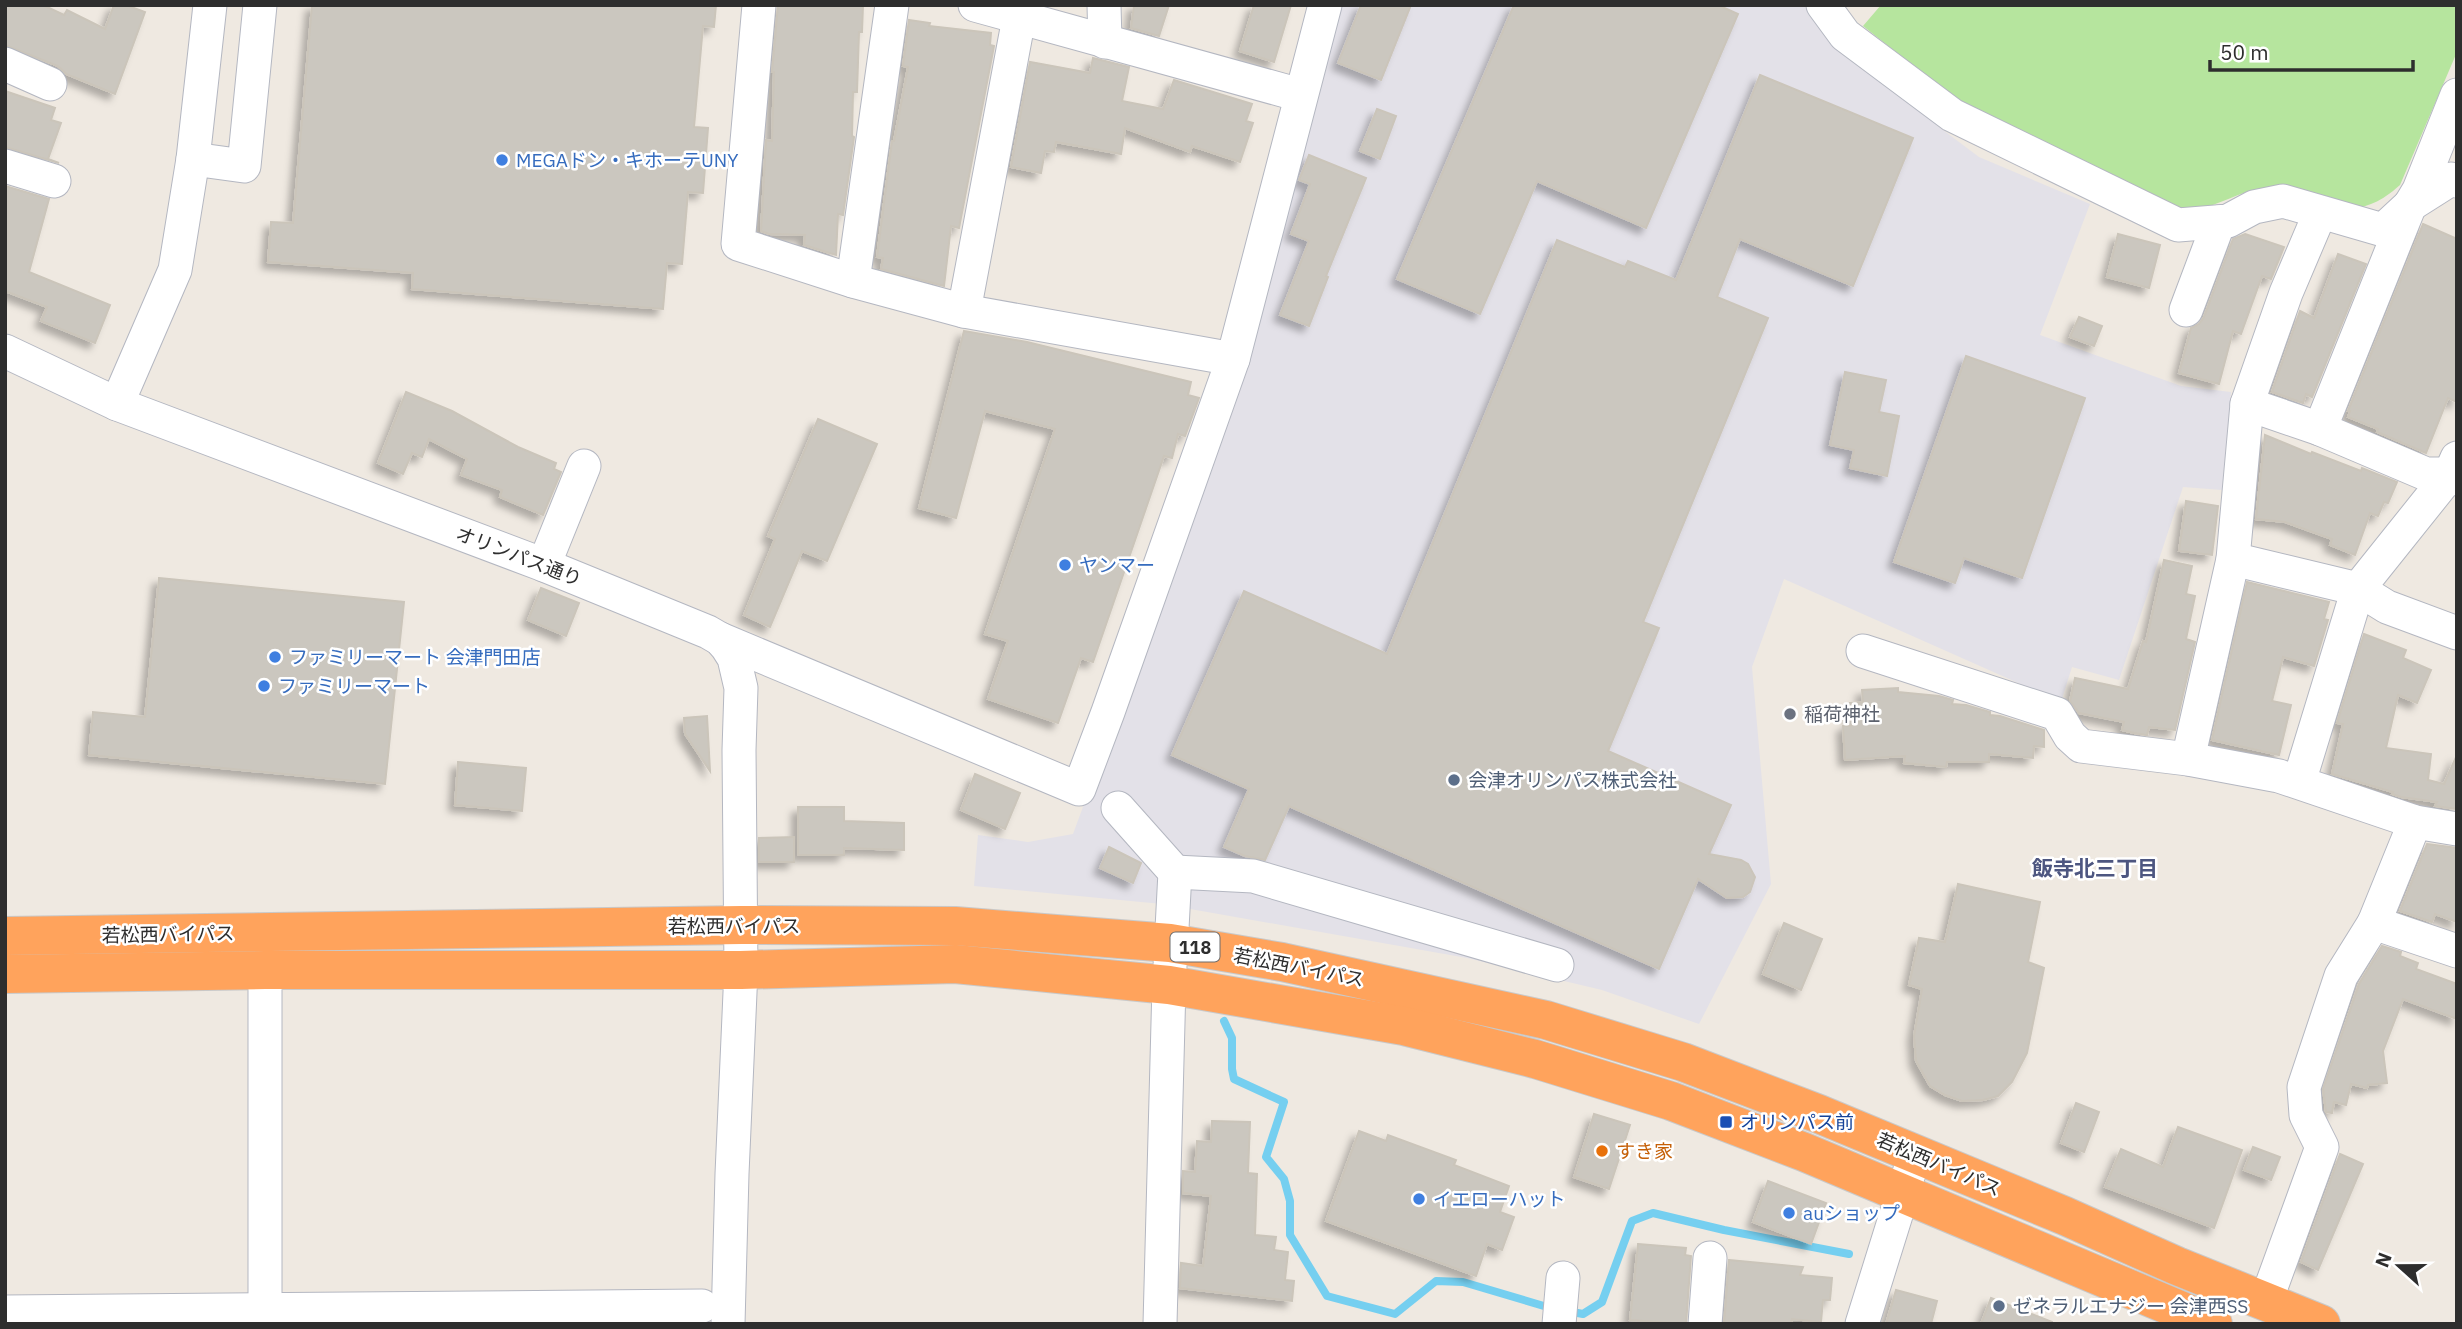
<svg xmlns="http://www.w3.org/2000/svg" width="2462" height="1329" viewBox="0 0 2462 1329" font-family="'IBM Plex Sans','Noto Sans JP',sans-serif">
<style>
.industrial{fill:#e3e1e8}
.green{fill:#b6e59e}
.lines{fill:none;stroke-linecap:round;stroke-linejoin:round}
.stream{stroke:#75cff0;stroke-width:8}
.building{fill:#cbc7bf;stroke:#cbc5ba;stroke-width:2;filter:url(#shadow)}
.minor-casing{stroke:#b4b7c1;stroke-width:35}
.highway-casing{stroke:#c9c9c9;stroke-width:40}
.minor{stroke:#fff;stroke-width:33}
.highway{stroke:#ffa35c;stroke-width:38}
.shop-dot{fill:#3f7fe0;stroke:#fff;stroke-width:2.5}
.worship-dot{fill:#6b7280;stroke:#fff;stroke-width:2.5}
.service-dot{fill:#5c6f8a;stroke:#fff;stroke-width:2.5}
.transit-dot{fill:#1a4fb4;stroke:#fff;stroke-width:2.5}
.food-dot{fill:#e8710a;stroke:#fff;stroke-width:2.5}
.labels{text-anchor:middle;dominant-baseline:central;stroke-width:5;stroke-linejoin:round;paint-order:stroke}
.shield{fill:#fff;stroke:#6d6d6d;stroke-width:2}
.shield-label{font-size:18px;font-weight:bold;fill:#2e2e2e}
.shop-label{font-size:19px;fill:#366cbe;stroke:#fff;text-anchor:start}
.street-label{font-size:19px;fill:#2e2e2e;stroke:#fff}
.worship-label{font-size:19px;fill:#5b616d;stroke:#fff;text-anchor:start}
.service-label{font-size:19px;fill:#4e5e75;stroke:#fff;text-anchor:start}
.transit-label{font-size:19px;fill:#164399;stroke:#fff;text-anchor:start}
.food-label{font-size:19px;fill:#c56008;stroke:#fff;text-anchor:start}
.neighbourhood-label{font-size:21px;font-weight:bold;fill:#4d5680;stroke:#fff}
</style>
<defs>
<filter id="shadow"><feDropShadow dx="-6" dy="6" stdDeviation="3.5" flood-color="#0004"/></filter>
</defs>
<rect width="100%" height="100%" fill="#efe9e1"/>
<polygon class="industrial" points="1336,5 1803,5 1827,31 1943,130 1979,157 2090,204 2040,335 2181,386 2231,392 2222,490 2183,487 2119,680 2072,667 2061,702 1784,579 1752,667 1771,884 1699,1024 1602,990 1467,958 1162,904 974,886 978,835 1028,842 1073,834 1237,389"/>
<path class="green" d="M1881,5H2457V52L2400,185C2341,238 2320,181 2263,188C2240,191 2218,206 2195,210C2188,211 2180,209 2174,209L1984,122L1863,26Z"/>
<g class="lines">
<g class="stream">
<polyline points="1224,1021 1232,1038 1232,1069 1234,1079 1284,1102 1266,1157 1284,1179 1290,1201 1290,1235 1327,1296 1395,1314 1436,1281 1463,1282 1554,1309"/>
<polyline points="1567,1311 1583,1314 1602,1302 1632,1221 1653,1213 1724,1230 1849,1254"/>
</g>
</g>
<g class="building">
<polygon points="5,5 43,5 64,15 67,10 105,29 114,5 126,5 145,12 115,94 66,74 58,66 5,45"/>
<polygon points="312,5 716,5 714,27 703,26 694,127 708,128 703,193 688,192 682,264 667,263 663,309 412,289 413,273 268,262 271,222 293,223"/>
<polygon points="778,5 863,5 862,32 859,32 857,92 853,92 852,136 854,137 843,215 838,214 836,255 804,245 805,235 769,234 761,231 766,140 772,141 774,72 772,72"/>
<polygon points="1134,5 1169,5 1159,36 1131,28"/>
<polygon points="1254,5 1291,5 1274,62 1240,51"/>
<polygon points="1361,5 1411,5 1381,80 1338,63"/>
<polygon points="1514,5 1718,5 1738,14 1646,228 1537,181 1480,314 1397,279"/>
<polygon points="909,20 930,23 929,26 991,33 990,45 994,46 959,228 951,226 944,286 881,269 883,258 877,257 892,141 894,141 908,67 903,66"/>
<polygon points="1093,58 1129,67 1122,101 1163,109 1174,80 1252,104 1246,121 1253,123 1240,162 1192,146 1190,152 1125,128 1121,154 1056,142 1054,152 1045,151 1041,173 1011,167 1030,62 1090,73"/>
<polygon points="1760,75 1913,138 1853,286 1740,239 1717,297 1768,318 1643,622 1659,628 1608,751 1731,805 1709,854 1741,860 1748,864 1755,877 1750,892 1743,897 1727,898 1698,879 1659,969 1289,806 1265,860 1245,856 1224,847 1249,789 1172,755 1244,591 1387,654 1557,240 1625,267 1628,261 1676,280"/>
<polygon points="5,91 55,108 51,120 61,123 48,159 59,163 5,147"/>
<polygon points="1377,109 1396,116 1380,159 1360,151"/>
<polygon points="1309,155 1366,178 1326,276 1328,277 1309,326 1280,315 1309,241 1291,234 1310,184 1299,180"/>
<polygon points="5,186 49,199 29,272 110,305 95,343 41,321 47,307 5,291"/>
<polygon points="2423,224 2457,239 2457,402 2448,398 2426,453 2377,432 2378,429 2348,417 2350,411 2348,411"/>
<polygon points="2118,234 2160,245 2149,288 2107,277"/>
<polygon points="2245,234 2284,247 2271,279 2262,276 2241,334 2233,331 2219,384 2179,373 2191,328 2199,324 2204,317 2233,239"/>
<polygon points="2338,254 2366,264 2312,397 2306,394 2303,403 2272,392 2300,311 2314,318"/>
<polygon points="2079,317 2102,326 2094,346 2070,337"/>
<polygon points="964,331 1027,342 1191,382 1188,395 1199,398 1185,436 1178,434 1172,458 1164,456 1093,662 1081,658 1058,723 988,699 1008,641 985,634 1055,429 985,411 956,518 919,508"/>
<polygon points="1966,356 2085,398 2022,578 1964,558 1955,583 1894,562"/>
<polygon points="1845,372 1886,380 1879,412 1899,416 1887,476 1850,468 1854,450 1830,445"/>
<polygon points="406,392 452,411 518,447 556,463 554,469 561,472 543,515 500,497 502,490 461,475 467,459 429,439 422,457 412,453 403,474 378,463"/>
<polygon points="818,419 877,444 827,561 802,551 770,627 744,615 775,539 768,536"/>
<polygon points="2265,435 2311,454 2312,452 2361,471 2362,468 2397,482 2388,503 2384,502 2378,516 2370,513 2355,555 2330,545 2332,539 2285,522 2256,519"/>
<polygon points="2186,501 2218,506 2212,555 2179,551"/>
<polygon points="2164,560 2192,566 2186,594 2195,596 2186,639 2195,642 2175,730 2149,727 2147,735 2134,733 2122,730 2124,722 2079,713 2070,701 2075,678 2128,689 2143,641 2146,642"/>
<polygon points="159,578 404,602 385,784 89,755 93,712 145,717"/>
<polygon points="2247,582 2329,602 2324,619 2328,620 2314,666 2283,657 2272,701 2291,705 2279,755 2212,740"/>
<polygon points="541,588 579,603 566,636 528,620"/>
<polygon points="2364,634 2406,650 2403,658 2431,670 2417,703 2398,695 2386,748 2431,754 2428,780 2444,784 2457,755 2457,809 2435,806 2437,802 2401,797 2392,794 2393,792 2332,774 2343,724 2337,723"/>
<polygon points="1898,688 1898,692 1939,696 1953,700 1952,704 1966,705 1990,712 1990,715 2000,716 2044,730 2044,747 2034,746 2033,758 1989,754 1989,762 1947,762 1946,767 1904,763 1905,756 1845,760 1843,726 1852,725 1850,703 1863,702 1862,690"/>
<polygon points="707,716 710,771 685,734 684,718"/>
<polygon points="458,762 526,768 522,811 455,805"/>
<polygon points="975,774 1020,793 1005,829 961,810"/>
<polygon points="798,807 844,807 844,821 904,823 904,850 844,848 844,855 798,855"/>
<polygon points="794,837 794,862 759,862 759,838"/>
<polygon points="2427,844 2457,848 2457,922 2435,914 2432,922 2400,911"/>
<polygon points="1109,847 1141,863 1133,883 1100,868"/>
<polygon points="1958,884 2040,902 2028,962 2044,968 2027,1053 2012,1082 1998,1096 1983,1100 1962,1101 1945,1095 1930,1086 1916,1061 1914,1036 1922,989 1909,985 1919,938 1945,942"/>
<polygon points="1784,923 1822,939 1801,990 1763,974"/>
<polygon points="2382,946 2401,952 2400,956 2418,963 2416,969 2457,984 2457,1019 2403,999 2383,1051 2387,1083 2368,1085 2367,1088 2351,1084 2346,1105 2334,1102 2332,1113 2326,1112 2323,1089 2359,984"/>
<polygon points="2076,1103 2099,1112 2084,1152 2061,1143"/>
<polygon points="1594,1114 1630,1125 1609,1189 1574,1177"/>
<polygon points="1212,1121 1250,1122 1248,1173 1257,1174 1255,1235 1276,1237 1274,1250 1288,1252 1285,1280 1294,1281 1292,1301 1180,1288 1181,1263 1203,1266 1211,1196 1183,1193 1183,1171 1195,1172 1197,1141 1211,1142"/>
<polygon points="2178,1127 2242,1150 2214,1228 2105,1187 2121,1149 2163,1167"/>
<polygon points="1359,1131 1386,1141 1388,1135 1456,1160 1454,1165 1509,1186 1500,1212 1514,1217 1502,1250 1487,1244 1476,1276 1326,1221"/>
<polygon points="2253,1147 2280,1157 2271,1180 2244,1170"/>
<polygon points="2340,1154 2363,1164 2318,1270 2301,1262"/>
<polygon points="1768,1181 1826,1203 1811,1244 1753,1222"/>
<polygon points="1638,1244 1686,1248 1685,1255 1691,1256 1686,1324 1630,1320"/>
<polygon points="1729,1260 1803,1267 1800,1275 1832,1278 1830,1300 1823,1300 1821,1322 1792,1319 1791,1324 1724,1324"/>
<polygon points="1896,1290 1937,1301 1931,1324 1886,1324"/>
<polygon points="1991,1298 2052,1322 2052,1324 1981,1324"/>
</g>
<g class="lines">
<defs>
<g id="minor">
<polyline points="759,5 738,244 853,281 964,311 1233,359"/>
<polyline points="975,5 1300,95"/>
<polyline points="1104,5 1105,42"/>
<polyline points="1823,5 1845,35 1952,115 2178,225 2228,221 2254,207 2283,201 2383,230 2410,205 2451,179 2457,181"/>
<polyline points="5,64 50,84"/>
<polyline points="193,159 210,5"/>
<polyline points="5,166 54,181"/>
<polyline points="853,281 892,5"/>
<polyline points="2186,310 2219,222"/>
<polyline points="964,311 1019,18"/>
<polyline points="5,351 117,404 544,565 708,632 720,639 727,647 734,658 741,688 739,750 741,970 732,1174 728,1324"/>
<polyline points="117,404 175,270 193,159 244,166 260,5"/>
<polyline points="2247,404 2320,429 2426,474 2450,474 2457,479"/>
<polyline points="2320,429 2410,205 2419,190 2457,95"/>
<polyline points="2233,559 2358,589 2387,607 2457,633"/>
<polyline points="544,565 584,466"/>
<polyline points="720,639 1079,789 1108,712 1233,359 1325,5"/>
<polyline points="1863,651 2057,714 2070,736 2081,746 2188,759 2279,776 2415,822 2457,829"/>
<polyline points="2188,759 2233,559 2247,404 2286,293 2320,213"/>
<polyline points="2299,782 2358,589 2450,474 2457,458"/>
<polyline points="1118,808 1175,872 1169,985 1160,1324"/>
<polyline points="2415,822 2374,923 2457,951"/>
<polyline points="1175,872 1253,876 1557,965"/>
<polyline points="265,970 265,1309"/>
<polyline points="2266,1301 2322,1147 2306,1115 2304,1087 2341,976 2374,923"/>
<polyline points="5,1312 702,1306"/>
<polyline points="1559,1324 1563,1278"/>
<polyline points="1705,1324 1710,1258"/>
<polyline points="1862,1324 1915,1154"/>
</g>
<g id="highway">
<polyline points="5,936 741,925 955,926 1170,943 1282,962 1546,1020 1683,1062 1819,1114 2065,1216 2177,1266 2321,1324"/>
<polyline points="5,974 265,970 741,970 955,964 1169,985 1404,1026 1535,1059 1671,1101 1804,1152 2213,1324"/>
</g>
</defs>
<use href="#minor" class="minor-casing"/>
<use href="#highway" class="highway-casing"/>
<use href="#minor" class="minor"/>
<use href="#highway" class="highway"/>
</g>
<g class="shop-dot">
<circle cx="502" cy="160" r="7"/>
<circle cx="1065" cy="565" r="7"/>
<circle cx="275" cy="657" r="7"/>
<circle cx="264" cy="686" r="7"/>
<circle cx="1419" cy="1199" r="7"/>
<circle cx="1789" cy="1213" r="7"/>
</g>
<circle class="worship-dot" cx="1790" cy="714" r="7"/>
<g class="service-dot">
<circle cx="1454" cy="780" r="7"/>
<circle cx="1999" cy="1306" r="7"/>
</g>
<rect class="transit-dot" x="1719" y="1115" width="14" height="14" rx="3.5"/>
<circle class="food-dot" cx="1602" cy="1151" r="7"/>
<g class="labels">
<rect class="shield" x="1170.5" y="932.5" width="49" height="29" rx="5"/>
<g class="shield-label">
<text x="1195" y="947">118</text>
</g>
<g class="shop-label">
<text x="516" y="160">MEGAドン・キホーテUNY</text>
<text x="1079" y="565">ヤンマー</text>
<text x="289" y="657">ファミリーマート 会津門田店</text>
<text x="278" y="686">ファミリーマート</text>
<text x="1433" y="1199">イエローハット</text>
<text x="1803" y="1213">auショップ</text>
</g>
<g class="street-label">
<text transform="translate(519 556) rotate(21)">オリンパス通り</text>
<text x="734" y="926">若松西バイパス</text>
<text transform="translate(168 934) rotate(-1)">若松西バイパス</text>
<text transform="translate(1299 967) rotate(11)">若松西バイパス</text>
<text transform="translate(1939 1164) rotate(23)">若松西バイパス</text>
</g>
<g class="worship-label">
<text x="1804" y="714">稲荷神社</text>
</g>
<g class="service-label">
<text x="1468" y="780">会津オリンパス株式会社</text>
<text x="2013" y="1306">ゼネラルエナジー 会津西SS</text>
</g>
<g class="transit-label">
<text x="1740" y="1122">オリンパス前</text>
</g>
<g class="food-label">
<text x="1616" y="1151">すき家</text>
</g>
<g class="neighbourhood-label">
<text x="2095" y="868">飯寺北三丁目</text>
</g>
</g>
<rect width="2462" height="1329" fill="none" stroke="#2e2e2e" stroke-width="14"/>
<g transform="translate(2399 1266) rotate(291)" stroke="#ffffff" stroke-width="5" paint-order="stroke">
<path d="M0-5L12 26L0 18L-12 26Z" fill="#2e2e2e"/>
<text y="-10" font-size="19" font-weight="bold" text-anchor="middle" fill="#2e2e2e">N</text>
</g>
<path d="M2210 60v10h203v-10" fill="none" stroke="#2e2e2e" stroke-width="3.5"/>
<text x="2220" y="60" font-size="21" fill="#2e2e2e" stroke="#ffffff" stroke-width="5" paint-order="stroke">50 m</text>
</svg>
